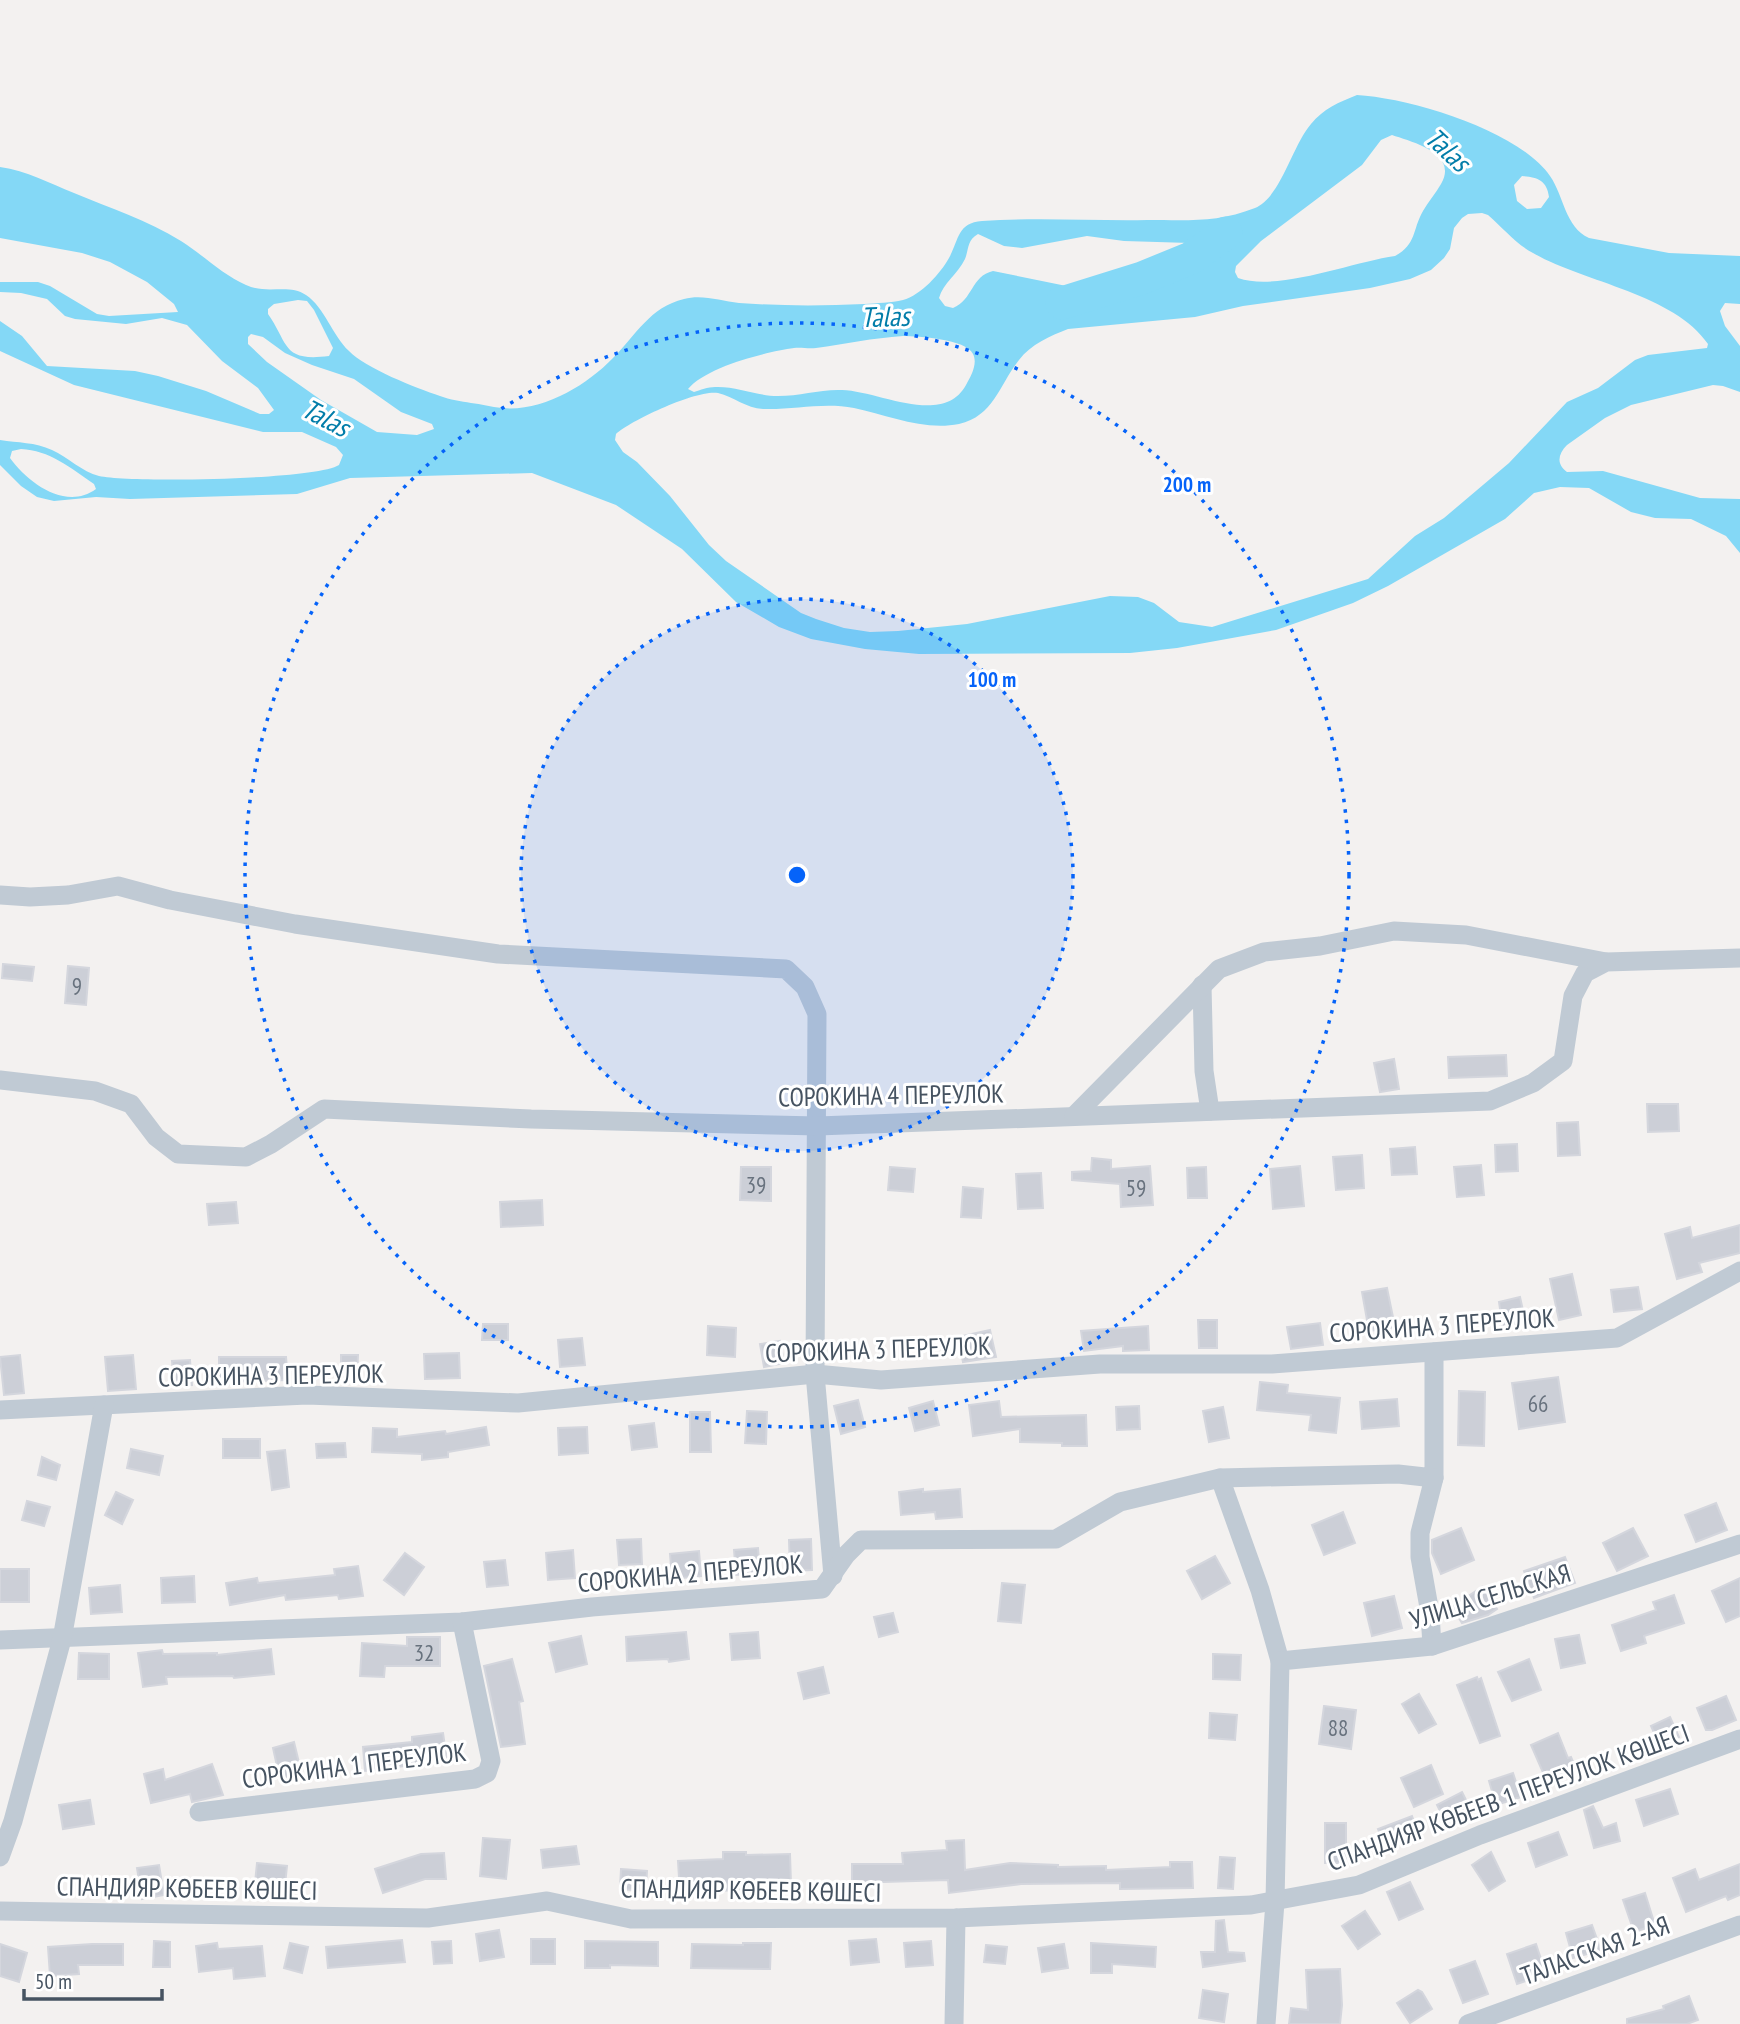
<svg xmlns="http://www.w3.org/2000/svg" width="1740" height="2024" viewBox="0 0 1740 2024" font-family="'PT Sans Narrow',sans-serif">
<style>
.water{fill:#84d8f6;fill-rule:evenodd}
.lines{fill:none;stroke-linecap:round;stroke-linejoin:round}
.river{stroke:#84d8f6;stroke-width:33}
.building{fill:#cccfd7;stroke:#d4d6dd;stroke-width:2}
.minor{stroke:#c0cad4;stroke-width:19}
.ring{fill:none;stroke:#0563f9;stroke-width:3.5;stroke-dasharray:3.5 7}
.labels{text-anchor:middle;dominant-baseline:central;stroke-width:6;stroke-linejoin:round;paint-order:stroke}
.number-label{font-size:23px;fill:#68727e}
.street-label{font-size:26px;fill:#465361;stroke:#fff}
.water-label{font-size:28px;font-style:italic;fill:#027da9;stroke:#fff}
.centre{fill:#0563f9;stroke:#fff;stroke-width:3.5}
.ring-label{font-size:21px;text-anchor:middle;font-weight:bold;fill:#0563f9;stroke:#fff;stroke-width:6;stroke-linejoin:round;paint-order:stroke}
</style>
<rect width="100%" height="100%" fill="#f3f1f0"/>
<path class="water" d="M1357,95C1410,98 1518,130 1550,176C1564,196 1565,227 1589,238L1669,253L1740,256V304L1725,303L1720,311L1725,326L1740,346V392L1723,386L1713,385L1631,405L1605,418L1567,445C1558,454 1556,464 1567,472L1603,471L1700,498L1740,499V553L1726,536L1691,519L1655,518L1631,512L1589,488L1560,487L1534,493L1505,519L1388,586L1353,603L1276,630L1177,648L1130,653L919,654L865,649L811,639L779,627L736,602L682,549L616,505L532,473L350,478L297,494L130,499L96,497L54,501L37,497L21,486L0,465V440C18,443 35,442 52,450C68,457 82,472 99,476C132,483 315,480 339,465L343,455L336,447L302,432H263L74,385L0,351V321L22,336L47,366L135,371L158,376L206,391L260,414H269L274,410L258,388L222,361L187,325L162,318L126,324L75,319L65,316L47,299L21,293L0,292V282H38L50,286L97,314L109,316L178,312L174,304L147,282L110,262L82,253L0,238V167C27,171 49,183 74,193C110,208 147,220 181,241C203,255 223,275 246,285C268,295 289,283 306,295C325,308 332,335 349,351C365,368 416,388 440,396C450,400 461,401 471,403C481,404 491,407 502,408C542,412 586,386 613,358C636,335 650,307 684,299C702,294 721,301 739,303C780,306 823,306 864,304C877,303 891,303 903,300C921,295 940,274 949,258C959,240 957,223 982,221C1037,217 1092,221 1147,220C1187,220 1217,223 1255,208C1281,197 1292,146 1311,124C1323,109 1339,102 1357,95ZM1392,135C1412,142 1459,153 1441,184C1436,193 1428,202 1423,211C1412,230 1417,244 1395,256C1352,262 1278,292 1238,278L1235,272L1236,266L1261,241L1362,165L1381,140ZM1522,176C1537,177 1547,180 1549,197L1541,208L1527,209L1517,201L1514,185ZM1482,213L1488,215C1503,228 1516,244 1533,253C1583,282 1674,294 1708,344L1707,348L1648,355L1635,360L1598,388L1567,402L1509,463L1444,518L1415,536L1368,579L1212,627L1179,622L1154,603L1138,597L1110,596L967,624L898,631L870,632L844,628L816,619L801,613L726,561L709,545L670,496L637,462L623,452L615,440L616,434C631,420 698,389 718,393C734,397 746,408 763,409C794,410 823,402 854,408C888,415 923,431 959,424C994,416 999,385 1019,360C1031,344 1050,336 1068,329L1195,317L1243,306L1370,288L1410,279L1431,270L1444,258L1450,249L1454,228L1462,218L1468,214ZM978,234L1004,246L1022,248L1087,236L1124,241L1190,243L1197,245L1199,249L1191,259L1153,276L1112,289L1091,291L993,271C971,276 973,300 953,308L945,306L939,298C943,283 958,274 965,259C969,249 967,240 978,234ZM298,300L307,301L314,310L333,348L329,356C282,362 289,344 268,314V309L274,304ZM251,334L263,337L285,353L312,365L354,379L401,412L432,424L434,429L417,435L377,432L321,400L267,362L248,344V337ZM903,336C918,336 966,339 973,354C978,364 971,376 966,385C943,427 879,391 842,390C821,389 800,396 778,396C757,396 736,386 715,387C708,387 700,390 694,392L688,389C706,367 765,352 794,348C801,347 808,349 816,348C845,344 873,338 903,336ZM21,449C49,450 71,468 94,484L96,489C66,511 28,483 10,458L12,451Z"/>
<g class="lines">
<polyline class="river" points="1062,303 1142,278 1191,258 1226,233"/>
</g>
<g class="building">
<polygon points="3,964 34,967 32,981 2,978"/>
<polygon points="68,966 89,968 86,1005 65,1003"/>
<polygon points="1506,1055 1507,1076 1449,1078 1448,1057"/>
<polygon points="1394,1059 1399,1089 1380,1092 1374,1063"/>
<polygon points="1647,1104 1678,1104 1679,1131 1648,1132"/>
<polygon points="1578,1122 1580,1155 1558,1156 1557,1123"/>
<polygon points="1517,1144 1518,1171 1496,1172 1495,1145"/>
<polygon points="1415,1147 1417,1174 1392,1175 1390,1149"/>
<polygon points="1362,1155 1364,1188 1336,1190 1333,1157"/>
<polygon points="1092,1158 1111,1160 1111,1169 1150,1166 1153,1205 1121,1207 1120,1184 1072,1180 1072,1172 1091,1171"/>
<polygon points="1481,1165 1484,1195 1457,1197 1454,1167"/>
<polygon points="1300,1166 1304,1206 1273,1209 1270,1169"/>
<polygon points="741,1167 771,1167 771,1201 740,1200"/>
<polygon points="890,1167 915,1169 913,1192 888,1190"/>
<polygon points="1206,1167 1207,1198 1188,1198 1187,1168"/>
<polygon points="1041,1173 1043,1208 1018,1209 1016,1174"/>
<polygon points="963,1187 983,1189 981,1218 961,1217"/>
<polygon points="542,1200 543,1225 501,1227 500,1202"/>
<polygon points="236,1202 238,1223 209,1225 207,1204"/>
<polygon points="1740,1225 1740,1253 1699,1263 1702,1272 1677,1279 1665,1234 1690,1227 1692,1238"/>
<polygon points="1572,1274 1581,1315 1559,1320 1550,1279"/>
<polygon points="1638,1287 1642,1309 1614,1312 1611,1290"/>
<polygon points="1387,1288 1395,1327 1369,1331 1362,1292"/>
<polygon points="1520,1297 1526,1324 1503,1329 1499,1302"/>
<polygon points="1198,1320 1217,1320 1217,1348 1199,1348"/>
<polygon points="1320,1323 1323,1345 1291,1349 1287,1327"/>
<polygon points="483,1324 508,1324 508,1340 482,1340"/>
<polygon points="708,1326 736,1328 735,1357 707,1355"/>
<polygon points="1148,1326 1149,1350 1123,1351 1123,1346 1084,1351 1081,1331"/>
<polygon points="990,1330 996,1357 963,1362 958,1337"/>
<polygon points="582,1338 585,1365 560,1367 558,1340"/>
<polygon points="780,1341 784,1363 764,1367 760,1344"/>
<polygon points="459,1353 460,1378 425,1379 424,1354"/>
<polygon points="20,1355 24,1393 4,1395 0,1357"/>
<polygon points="133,1355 136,1389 108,1391 105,1357"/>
<polygon points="341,1355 358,1355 357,1379 341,1378"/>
<polygon points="219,1357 286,1357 288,1380 219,1382"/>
<polygon points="190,1360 192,1385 174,1386 172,1361"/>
<polygon points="1558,1377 1565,1422 1519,1429 1512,1383"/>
<polygon points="1260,1382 1288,1385 1287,1393 1340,1398 1336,1433 1309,1430 1311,1415 1257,1410"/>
<polygon points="1459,1391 1485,1392 1484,1446 1458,1445"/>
<polygon points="1397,1399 1399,1426 1362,1429 1360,1402"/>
<polygon points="858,1400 865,1427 841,1434 834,1406"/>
<polygon points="933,1401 939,1425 915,1431 909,1408"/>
<polygon points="999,1401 1001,1417 1086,1415 1087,1446 1062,1446 1062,1443 1020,1442 1020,1429 973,1436 969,1405"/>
<polygon points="1139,1406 1140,1429 1117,1430 1116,1407"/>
<polygon points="1223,1407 1229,1438 1209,1442 1203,1411"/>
<polygon points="747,1411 767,1412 766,1444 745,1443"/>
<polygon points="690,1412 710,1412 711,1452 690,1452"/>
<polygon points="654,1423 657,1447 632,1450 629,1426"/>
<polygon points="486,1427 489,1445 448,1452 448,1457 422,1460 422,1454 372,1452 373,1428 397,1429 397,1437 445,1431 446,1434"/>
<polygon points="587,1427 588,1453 559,1455 558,1428"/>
<rect x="223" y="1439" width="37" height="19"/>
<polygon points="345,1443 346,1457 317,1458 316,1444"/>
<polygon points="131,1449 163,1456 159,1475 127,1468"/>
<polygon points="285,1450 289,1487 272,1490 267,1452"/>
<polygon points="42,1457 60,1465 56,1480 38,1475"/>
<polygon points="923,1489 923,1492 960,1489 962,1517 936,1519 935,1512 901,1515 899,1492"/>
<polygon points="116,1492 133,1500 122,1524 105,1515"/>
<polygon points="27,1501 50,1507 44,1526 22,1520"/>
<polygon points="1716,1503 1727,1530 1696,1542 1685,1515"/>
<polygon points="1343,1512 1355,1543 1324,1555 1312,1525"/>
<polygon points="1461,1528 1474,1560 1441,1574 1432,1553 1432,1540"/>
<polygon points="1633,1528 1648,1556 1617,1571 1603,1543"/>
<polygon points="641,1539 642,1564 619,1565 617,1540"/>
<polygon points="811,1539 812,1570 790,1571 789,1540"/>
<polygon points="758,1548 760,1573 736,1575 734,1550"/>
<polygon points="573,1550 575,1578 548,1580 546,1553"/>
<polygon points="699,1551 701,1576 672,1579 670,1554"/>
<polygon points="405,1553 424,1567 404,1595 384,1580"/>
<polygon points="1215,1556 1230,1583 1202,1599 1187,1571"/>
<polygon points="1565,1557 1575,1583 1534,1598 1524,1571"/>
<polygon points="505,1560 508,1585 487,1587 484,1562"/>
<polygon points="358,1566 363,1596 339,1599 338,1595 286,1600 285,1595 230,1605 226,1583 257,1578 258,1583 335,1575 334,1569"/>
<rect x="0" y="1569" width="29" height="33"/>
<polygon points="194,1576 195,1602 162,1603 161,1578"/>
<polygon points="1740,1578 1740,1616 1726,1622 1712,1591"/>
<polygon points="1002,1583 1025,1585 1021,1623 998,1621"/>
<polygon points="120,1585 122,1612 91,1614 89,1588"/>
<polygon points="1482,1587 1497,1609 1488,1615 1462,1623 1452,1607"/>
<polygon points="1674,1595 1684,1623 1644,1636 1646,1643 1621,1651 1612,1625 1656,1610 1653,1602"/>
<polygon points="1394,1596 1402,1628 1372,1636 1364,1603"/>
<polygon points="893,1613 898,1632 879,1637 874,1617"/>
<polygon points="686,1632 689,1659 669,1662 668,1659 627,1661 626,1637"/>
<polygon points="758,1632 760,1658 732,1660 730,1634"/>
<polygon points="1579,1635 1585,1663 1561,1668 1555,1639"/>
<polygon points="581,1636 587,1664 556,1672 549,1643"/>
<polygon points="407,1637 440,1637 440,1666 385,1666 384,1677 360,1676 362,1643 407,1646"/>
<polygon points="271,1649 274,1674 234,1678 233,1676 166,1677 167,1684 143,1687 138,1653 162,1650 163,1654 217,1653 217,1655"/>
<polygon points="79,1653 109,1654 109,1679 78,1679"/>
<polygon points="1213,1654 1241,1655 1240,1680 1213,1679"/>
<polygon points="512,1659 523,1701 519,1702 525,1744 501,1747 484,1666"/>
<polygon points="1529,1659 1541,1690 1512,1701 1498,1672"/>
<polygon points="823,1667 829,1693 804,1699 798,1673"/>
<polygon points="1477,1677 1478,1680 1481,1678 1500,1736 1480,1743 1457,1685"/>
<polygon points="1419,1694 1436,1724 1419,1733 1402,1704"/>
<polygon points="1726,1696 1736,1720 1712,1730 1706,1730 1697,1708"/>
<polygon points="1324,1706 1356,1710 1351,1749 1319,1744"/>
<polygon points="1210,1713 1237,1715 1235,1740 1209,1738"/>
<polygon points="1670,1717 1679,1737 1660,1746 1651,1726"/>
<polygon points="443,1733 447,1761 365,1771 363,1747 412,1742 412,1737"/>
<polygon points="1558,1733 1568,1758 1571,1757 1577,1771 1548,1784 1531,1745"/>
<polygon points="294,1742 302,1775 280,1780 273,1748"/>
<polygon points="212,1764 223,1795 192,1802 190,1794 151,1803 144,1774 163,1769 165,1780"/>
<polygon points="1431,1765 1443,1794 1414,1807 1401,1778"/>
<polygon points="1513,1773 1521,1797 1496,1805 1489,1781"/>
<polygon points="1670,1789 1678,1814 1644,1826 1636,1800"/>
<polygon points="1462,1792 1473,1814 1448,1827 1437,1805"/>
<polygon points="90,1800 94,1824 63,1829 59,1805"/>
<polygon points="1593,1806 1603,1828 1616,1823 1620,1841 1594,1848 1584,1810"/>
<polygon points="1412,1816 1419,1836 1386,1848 1378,1829"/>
<rect x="1325" y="1823" width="21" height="40"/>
<polygon points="1558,1832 1567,1855 1536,1867 1528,1843"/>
<polygon points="483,1838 510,1840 506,1879 480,1876"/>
<polygon points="964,1840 965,1870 1010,1863 1058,1865 1058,1867 1106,1866 1106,1870 1170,1867 1170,1862 1192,1862 1193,1888 1120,1889 1120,1883 1021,1884 949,1893 948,1880 852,1883 852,1864 903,1864 902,1853 947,1850 946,1841"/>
<polygon points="576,1846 579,1864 543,1868 541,1850"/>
<polygon points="723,1852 746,1852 746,1855 790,1854 791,1884 746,1886 746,1891 702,1890 702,1893 680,1894 678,1861 723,1859"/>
<polygon points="1491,1852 1505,1881 1489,1891 1472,1865"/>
<polygon points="444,1853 446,1879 425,1879 383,1893 375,1869 421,1854"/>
<polygon points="1220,1857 1235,1858 1233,1889 1218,1888"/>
<polygon points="257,1863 287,1866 285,1885 255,1883"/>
<polygon points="1740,1864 1740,1895 1728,1900 1726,1896 1686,1912 1673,1878 1695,1869 1699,1880"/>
<polygon points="159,1865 164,1895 142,1899 137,1868"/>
<polygon points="621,1869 647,1871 646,1891 620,1889"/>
<polygon points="1410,1882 1423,1909 1399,1920 1387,1892"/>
<polygon points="1645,1893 1655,1925 1634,1932 1623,1900"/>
<polygon points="1365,1911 1380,1934 1358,1949 1342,1926"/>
<polygon points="1224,1920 1228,1952 1244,1953 1245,1961 1203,1967 1201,1952 1215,1952 1216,1921"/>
<polygon points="1592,1925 1601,1950 1573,1958 1566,1933"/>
<polygon points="499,1930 504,1957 480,1961 476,1934"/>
<rect x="531" y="1939" width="24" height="25"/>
<polygon points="876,1939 879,1962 851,1965 849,1941"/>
<polygon points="402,1940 405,1962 328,1968 326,1947"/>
<polygon points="154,1941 170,1942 170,1967 153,1967"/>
<polygon points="451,1941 452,1963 434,1964 432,1942"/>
<polygon points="585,1941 658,1942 658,1966 610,1965 610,1968 585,1968"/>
<polygon points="931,1941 933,1965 906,1967 904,1943"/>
<polygon points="217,1943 218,1949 262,1946 265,1976 234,1979 233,1968 199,1972 196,1946"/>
<polygon points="290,1943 308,1947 302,1973 284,1968"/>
<polygon points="743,1943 771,1943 770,1969 691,1968 692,1944 743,1945"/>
<polygon points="1091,1943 1156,1947 1155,1967 1112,1964 1112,1973 1091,1973"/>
<polygon points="0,1944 27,1953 19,1982 0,1976"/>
<polygon points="92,1944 123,1944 123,1965 78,1965 79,1974 50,1976 48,1947"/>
<polygon points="1064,1944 1068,1968 1042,1972 1038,1948"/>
<polygon points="1536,1944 1546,1974 1517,1984 1507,1954"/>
<polygon points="986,1945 1007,1947 1005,1964 984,1962"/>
<polygon points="1475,1961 1488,1994 1463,2003 1450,1970"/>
<polygon points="1340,1969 1342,2005 1340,2024 1289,2024 1291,2008 1308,2010 1306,1970"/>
<polygon points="1203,1990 1228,1994 1224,2022 1199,2018"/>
<polygon points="1418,1990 1422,1992 1432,2009 1410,2023 1397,2003"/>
<polygon points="1689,1996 1698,2020 1687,2024 1627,2024 1627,2019 1664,2009 1663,2006"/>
</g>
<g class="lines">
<g class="minor">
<polyline points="0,895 30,897 68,895 118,886 170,900 295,924 498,954 786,969 805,987 817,1014 815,1374 833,1576"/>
<polyline points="1202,985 1204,1071 1210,1111"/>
<polyline points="0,1080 95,1091 131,1104 156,1137 178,1154 246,1157 271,1144 324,1109 531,1119 818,1126 1490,1101 1533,1083 1563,1061 1573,996 1585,973 1606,962 1740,958"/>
<polyline points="1074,1116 1219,969 1264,952 1320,946 1394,931 1466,935 1606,962"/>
<polyline points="0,1410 307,1395 518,1403 815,1374 881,1380 1100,1364 1272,1364 1617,1338 1740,1271"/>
<polyline points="1220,1478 1260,1590 1280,1661"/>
<polyline points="0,1640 462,1622 592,1607 822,1589 846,1555 861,1540 1056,1539 1120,1502 1220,1478 1398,1474 1434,1478 1434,1352"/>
<polyline points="1432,1646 1430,1613 1420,1557 1420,1533 1434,1478"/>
<polyline points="199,1812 475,1779 487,1773 491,1761 462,1622"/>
<polyline points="0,1857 13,1821 62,1639 104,1405"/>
<polyline points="0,1911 428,1918 547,1901 631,1919 956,1918 1251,1905 1359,1885 1480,1835 1740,1739"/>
<polyline points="954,2024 956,1918"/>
<polyline points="1266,2024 1275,1902 1280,1661 1432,1646 1740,1544"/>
<polyline points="1468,2024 1740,1925"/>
</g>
</g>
<circle cx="797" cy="875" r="276" fill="#0563f9" fill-opacity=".12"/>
<g class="ring">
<circle cx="797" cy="875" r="276"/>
<circle cx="797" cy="875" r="552"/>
</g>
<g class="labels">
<g class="number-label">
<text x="77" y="985">9</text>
<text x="756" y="1184">39</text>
<text x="1136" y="1187">59</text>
<text x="1538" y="1403">66</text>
<text x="424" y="1652">32</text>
<text x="1338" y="1727">88</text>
</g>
<g class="street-label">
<text transform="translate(891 1095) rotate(-1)">СОРОКИНА 4 ПЕРЕУЛОК</text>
<text transform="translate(1442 1325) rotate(-4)">СОРОКИНА 3 ПЕРЕУЛОК</text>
<text transform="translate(878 1349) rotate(-2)">СОРОКИНА 3 ПЕРЕУЛОК</text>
<text transform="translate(271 1375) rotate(-1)">СОРОКИНА 3 ПЕРЕУЛОК</text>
<text transform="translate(690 1573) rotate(-5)">СОРОКИНА 2 ПЕРЕУЛОК</text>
<text transform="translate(1490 1596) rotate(-17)">УЛИЦА СЕЛЬСКАЯ</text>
<text transform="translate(354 1765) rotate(-7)">СОРОКИНА 1 ПЕРЕУЛОК</text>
<text transform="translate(1508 1797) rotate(-20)">СПАНДИЯР КӨБЕЕВ 1 ПЕРЕУЛОК КӨШЕСІ</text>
<text transform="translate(187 1888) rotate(1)">СПАНДИЯР КӨБЕЕВ КӨШЕСІ</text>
<text transform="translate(751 1890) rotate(1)">СПАНДИЯР КӨБЕЕВ КӨШЕСІ</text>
<text transform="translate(1595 1950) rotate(-20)">ТАЛАССКАЯ 2-АЯ</text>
</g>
<g class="water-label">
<text transform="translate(1448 149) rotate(43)">Talas</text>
<text transform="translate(885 316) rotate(-2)">Talas</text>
<text transform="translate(326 417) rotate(28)">Talas</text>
</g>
</g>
<circle cx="797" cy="875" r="10" class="centre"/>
<g class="ring-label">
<text x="1187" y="492">200 m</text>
<text x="992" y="687">100 m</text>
</g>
<path d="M24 1989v10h138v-10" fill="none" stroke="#465361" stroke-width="3.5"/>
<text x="35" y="1989" font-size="21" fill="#465361" stroke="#ffffff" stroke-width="5" paint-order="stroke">50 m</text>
</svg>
